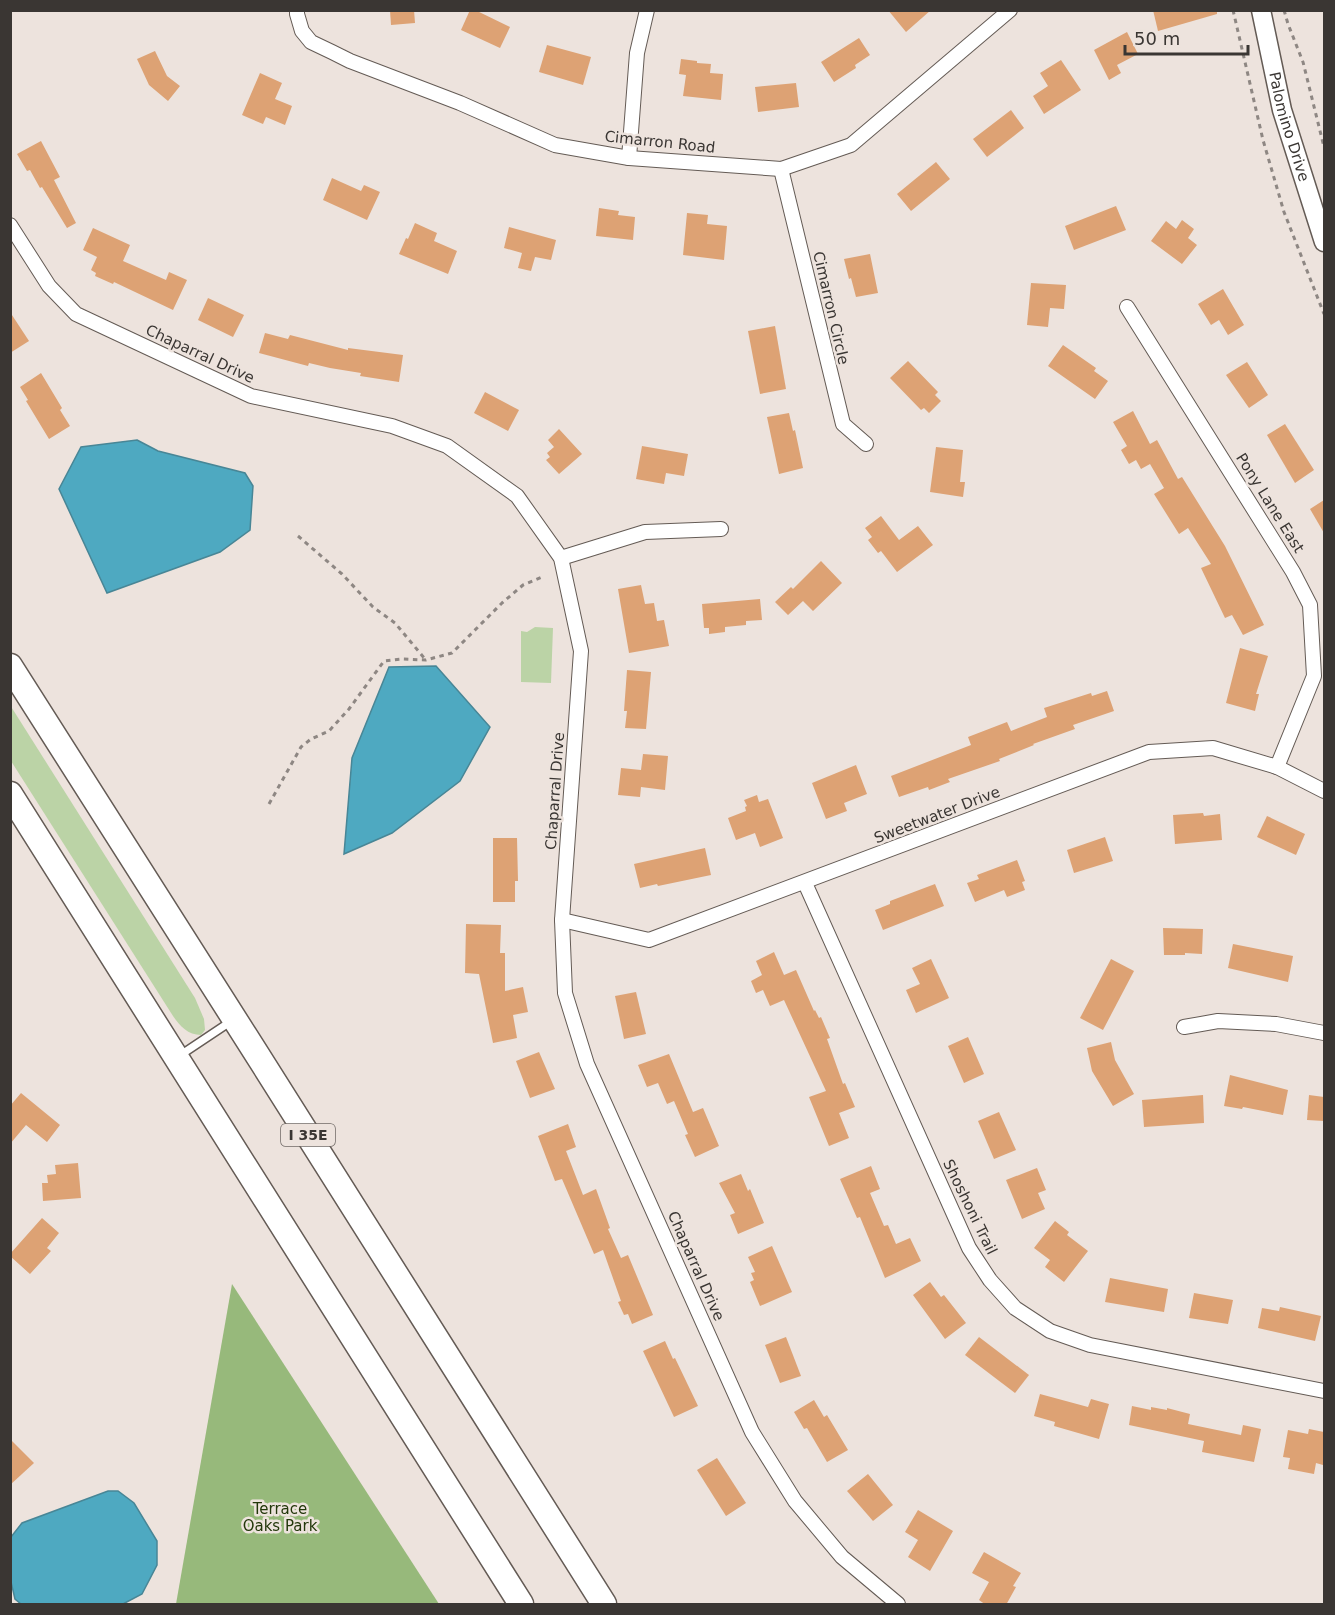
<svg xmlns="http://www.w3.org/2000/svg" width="1335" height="1615" viewBox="0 0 1335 1615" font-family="'DejaVu Sans',sans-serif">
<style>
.green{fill:#bbd3a6}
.forest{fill:#97b97b}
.water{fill:#4ea9c1;stroke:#488696;stroke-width:1.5}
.building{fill:#dda274}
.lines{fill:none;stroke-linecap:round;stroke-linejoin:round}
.lane-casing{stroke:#645b55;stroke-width:10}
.street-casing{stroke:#645b55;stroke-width:16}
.secondary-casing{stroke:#645b55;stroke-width:21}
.highway-casing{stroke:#645b55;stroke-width:27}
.path{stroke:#8e8783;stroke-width:3;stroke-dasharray:4.5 4.5;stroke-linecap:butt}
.lane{stroke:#fff;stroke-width:7}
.street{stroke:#fff;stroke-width:14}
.secondary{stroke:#fff;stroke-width:18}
.highway{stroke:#fff;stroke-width:24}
.labels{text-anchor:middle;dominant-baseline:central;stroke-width:5;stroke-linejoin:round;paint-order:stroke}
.shield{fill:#ede3dd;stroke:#706a66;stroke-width:1.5}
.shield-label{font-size:14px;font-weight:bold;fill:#3a3633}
.street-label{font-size:15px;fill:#3a3633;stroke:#ede3dd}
.park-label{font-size:15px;fill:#22370a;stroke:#ede3dd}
</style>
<rect width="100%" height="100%" fill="#ede3dd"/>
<g class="green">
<polygon points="535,627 553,628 551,683 521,682 521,631 527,632"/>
<path d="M10,705L195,998L204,1019L205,1030L201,1035C188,1035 180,1026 173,1016L11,761Z"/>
</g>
<polygon class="forest" points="232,1284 439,1604 176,1604"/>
<g class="water">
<polygon points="137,440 158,451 245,473 253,486 250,530 220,552 107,593 59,489 81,447"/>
<polygon points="436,666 490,727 460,781 392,833 344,854 352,758 389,667"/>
<polygon points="108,1491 118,1491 134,1503 157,1541 157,1565 142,1594 123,1604 21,1604 15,1599 11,1582 11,1537 22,1523"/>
</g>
<g class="building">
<polygon points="390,10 414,10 415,23 391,25"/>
<polygon points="470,10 475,10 510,27 500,48 461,30"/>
<polygon points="888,10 931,10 906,32"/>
<polygon points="1153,10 1217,10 1217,14 1158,31"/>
<polygon points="1127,32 1138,54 1117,65 1121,73 1109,80 1094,50"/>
<polygon points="859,38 870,55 855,65 856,68 834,82 821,62"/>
<polygon points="547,45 591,57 583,85 539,72"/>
<polygon points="155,51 167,76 180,86 168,101 149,85 137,59"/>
<polygon points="681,59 697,61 697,63 711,64 710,73 723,74 721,100 683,96 686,75 679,74"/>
<polygon points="1061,60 1081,90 1044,114 1033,96 1048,86 1040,73"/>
<polygon points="260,73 282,83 275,99 292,106 285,125 266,117 263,124 242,115"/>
<polygon points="796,83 799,107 758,112 755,87"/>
<polygon points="1011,110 1024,128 987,157 973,139"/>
<polygon points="41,141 60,177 54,180 76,223 67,228 42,187 40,188 30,170 27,171 17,154"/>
<polygon points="936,162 950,179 911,211 897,194"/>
<polygon points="332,178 361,191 364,185 380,192 367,220 323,200"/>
<polygon points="1116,206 1126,230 1074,250 1065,226"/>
<polygon points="599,208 619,211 618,215 635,217 633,240 596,236"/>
<polygon points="687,213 708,215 707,224 727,226 724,260 683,255"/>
<polygon points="1182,220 1194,229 1188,238 1197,245 1182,264 1151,241 1166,221 1176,229"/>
<polygon points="415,223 437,233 434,241 457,251 448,274 399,254 406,238 408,239"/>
<polygon points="509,227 556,240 551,260 535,257 531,271 518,268 522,253 504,248"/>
<polygon points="93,228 130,245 123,261 166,280 169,272 187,280 173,310 114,282 113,284 95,276 96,273 91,270 97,257 83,250"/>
<polygon points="870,254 878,293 856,297 851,278 849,279 844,259"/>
<polygon points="1031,283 1066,285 1064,309 1050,308 1048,327 1027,325"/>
<polygon points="1223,289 1244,325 1228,335 1219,320 1211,325 1198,304"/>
<polygon points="208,298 244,315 233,337 198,320"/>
<polygon points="10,312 29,341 10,353"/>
<polygon points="775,326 786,389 760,394 748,331"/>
<polygon points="265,333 288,339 290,335 348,350 348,348 403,355 399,382 360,376 361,373 330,368 309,363 308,366 259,353"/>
<polygon points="1063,345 1096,368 1094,371 1108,381 1095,399 1048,366"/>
<polygon points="908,361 938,392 935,395 941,401 929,413 924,408 921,410 890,378"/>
<polygon points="1247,362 1268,395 1249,408 1226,375"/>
<polygon points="41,373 62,408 60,410 70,426 49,439 26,401 28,400 20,387"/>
<polygon points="485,392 519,410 508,431 474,413"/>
<polygon points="1133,411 1150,444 1157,440 1178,479 1182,477 1225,546 1264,625 1243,635 1232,615 1225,618 1201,568 1211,564 1188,528 1179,534 1154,494 1164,488 1150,464 1141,469 1136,460 1129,464 1121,450 1127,446 1113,422"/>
<polygon points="789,413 793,431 795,430 803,468 779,474 767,417"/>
<polygon points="1285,424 1314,470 1295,483 1267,435"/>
<polygon points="559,429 582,454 559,474 546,460 550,457 547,453 554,447 548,440"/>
<polygon points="642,446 688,454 684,476 666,473 664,484 636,479"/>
<polygon points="936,447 963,450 960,482 965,482 963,497 930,492"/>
<polygon points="1324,500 1324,533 1310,509"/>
<polygon points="881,516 899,540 918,526 933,545 897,572 881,551 878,553 868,540 872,537 865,528"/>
<polygon points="821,561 842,583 813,611 803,601 788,615 775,602 791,587 793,589"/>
<polygon points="641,585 645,604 654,603 657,621 664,620 669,646 629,653 618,589"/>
<polygon points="760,599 762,620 746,621 746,625 725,627 725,632 709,634 709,628 704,628 702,604"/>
<polygon points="1240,648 1268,656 1256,694 1259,694 1255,711 1226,703"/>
<polygon points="627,670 651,672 646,729 625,728 627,711 624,711"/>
<polygon points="1107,691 1114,711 1073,725 1075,729 1033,744 1034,745 999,759 1000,761 948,779 950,782 929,790 928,787 899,797 891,776 971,745 968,737 1007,722 1011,731 1047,717 1044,708 1091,693 1092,696"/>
<polygon points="643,754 668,756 665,790 641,787 640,797 618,795 621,768 641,770"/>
<polygon points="856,765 867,794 844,803 847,811 826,819 812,783"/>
<polygon points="757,795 759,802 768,799 783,838 760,847 755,833 736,840 728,818 746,811 745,807 747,806 744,800"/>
<polygon points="1203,813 1204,816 1220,814 1222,840 1175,844 1173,815"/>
<polygon points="1267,816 1305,834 1296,855 1257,837"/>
<polygon points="1105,837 1113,861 1074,873 1067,850"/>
<polygon points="493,838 517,838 518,881 515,881 515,902 493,902"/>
<polygon points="705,848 711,875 658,886 657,884 640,888 634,864"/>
<polygon points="1017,860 1025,881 1022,882 1025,890 1007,897 1004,890 975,902 967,883 979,879 977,875"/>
<polygon points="935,884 944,906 883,930 875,910 890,904 890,901"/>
<polygon points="466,924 501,925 500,953 505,953 505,991 523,987 528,1012 513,1015 517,1038 493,1043 479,974 465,973"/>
<polygon points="1163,928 1203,929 1202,954 1185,953 1185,955 1164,955"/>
<polygon points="1233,944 1293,956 1288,982 1228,968"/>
<polygon points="774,952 784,975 796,970 814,1011 815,1010 819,1018 821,1017 830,1038 827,1039 843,1084 845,1083 855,1107 839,1113 849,1138 829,1146 809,1097 826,1091 784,1000 770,1006 763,990 756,993 751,981 762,975 756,961"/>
<polygon points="931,959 949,998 916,1013 906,990 920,984 912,968"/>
<polygon points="1111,959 1134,971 1103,1030 1080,1018"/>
<polygon points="636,992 646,1034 624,1039 615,996"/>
<polygon points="968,1037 984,1074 964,1083 948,1046"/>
<polygon points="1111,1042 1115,1060 1134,1094 1113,1106 1092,1071 1087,1048"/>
<polygon points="539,1052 555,1089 530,1098 516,1061"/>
<polygon points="669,1054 693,1112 703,1108 719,1146 695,1157 685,1135 688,1134 674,1101 667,1104 658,1083 647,1087 638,1065"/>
<polygon points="1230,1075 1288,1090 1283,1115 1243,1107 1242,1109 1224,1106"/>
<polygon points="21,1093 60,1125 47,1142 26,1125 10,1144 10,1106"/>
<polygon points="1203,1095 1204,1123 1144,1127 1142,1100"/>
<polygon points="1309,1095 1324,1097 1324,1121 1307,1120"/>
<polygon points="999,1112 1016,1150 994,1159 978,1121"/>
<polygon points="568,1124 576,1147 566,1151 583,1195 596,1189 610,1228 608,1229 621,1258 628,1255 653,1315 632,1324 628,1314 624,1315 618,1302 621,1301 603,1250 594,1254 562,1179 555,1181 538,1136"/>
<polygon points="78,1163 81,1198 43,1201 42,1183 48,1183 47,1175 56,1174 55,1165"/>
<polygon points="871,1166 880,1189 870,1193 884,1226 888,1225 896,1244 910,1238 921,1261 885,1278 860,1217 857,1218 840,1179"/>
<polygon points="1037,1168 1046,1190 1038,1193 1045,1209 1022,1219 1006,1180"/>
<polygon points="741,1174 748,1191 750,1189 764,1223 738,1234 730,1215 735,1213 719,1183"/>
<polygon points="42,1218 59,1233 47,1248 51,1251 30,1274 10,1256 10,1254"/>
<polygon points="1055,1221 1069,1232 1067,1235 1088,1251 1064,1282 1045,1267 1050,1260 1034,1248"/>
<polygon points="772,1246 792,1292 760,1306 750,1282 754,1280 751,1273 755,1272 748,1257"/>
<polygon points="1110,1278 1168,1289 1164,1312 1105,1302"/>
<polygon points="930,1282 941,1297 944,1295 966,1323 945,1339 913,1295"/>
<polygon points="1194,1293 1233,1300 1228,1324 1189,1318"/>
<polygon points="1280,1307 1321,1316 1315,1341 1258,1328 1262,1308 1279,1311"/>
<polygon points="786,1337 801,1376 780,1383 765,1345"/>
<polygon points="979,1337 1029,1375 1015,1393 965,1355"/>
<polygon points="665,1341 673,1359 675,1358 698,1406 674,1417 643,1351"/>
<polygon points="1040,1394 1088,1407 1091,1399 1109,1404 1099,1439 1054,1426 1055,1422 1034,1416"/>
<polygon points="814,1400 824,1417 827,1415 848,1450 827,1462 807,1428 804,1429 794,1412"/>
<polygon points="1132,1406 1151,1410 1151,1407 1167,1410 1167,1408 1190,1414 1188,1424 1241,1435 1243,1425 1261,1429 1254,1462 1202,1452 1204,1441 1129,1425"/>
<polygon points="1309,1429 1324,1432 1323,1465 1316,1463 1314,1474 1288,1469 1290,1458 1283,1457 1288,1430 1308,1434"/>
<polygon points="10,1439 34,1463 10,1485"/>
<polygon points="717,1458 746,1503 726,1516 697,1470"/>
<polygon points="868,1474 893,1505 873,1521 847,1491"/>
<polygon points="918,1510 953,1531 930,1571 908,1557 918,1540 905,1532"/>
<polygon points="984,1552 1021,1573 1013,1586 1016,1587 1006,1605 986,1605 979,1600 989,1582 972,1573"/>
</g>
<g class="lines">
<defs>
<polyline id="lane" points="179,1056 230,1022"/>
<g id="street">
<polyline points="297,10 297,14 302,31 311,42 332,52 350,61 460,103 555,145 629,158 781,169 851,145 1010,10"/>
<polyline points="629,158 637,53 647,10"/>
<polyline points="781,169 843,424 866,444"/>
<polyline points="10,225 49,286 76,314 251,396 392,426 447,446 517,496 561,558 581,651 562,920 565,993 587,1064 752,1432 795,1501 842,1557 898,1604"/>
<polyline points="1127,307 1293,572 1310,605 1314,676 1277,767"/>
<polyline points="561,558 645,532 721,529"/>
<polyline points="805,883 969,1248 990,1280 1015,1308 1050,1331 1090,1345 1324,1391"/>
<polyline points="562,920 649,940 1149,752 1213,748 1277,767 1324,791"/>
<polyline points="1184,1027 1218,1021 1276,1024 1324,1033"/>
</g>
<g id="secondary">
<path id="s1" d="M1261,10L1282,110L1324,242"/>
</g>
<g id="highway">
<polyline points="10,666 258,1056 604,1604"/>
<polyline points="10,794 521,1604"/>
</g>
</defs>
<use href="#lane" class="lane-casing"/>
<use href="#street" class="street-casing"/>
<use href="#secondary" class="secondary-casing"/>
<use href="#highway" class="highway-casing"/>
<g class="path">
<polyline points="1233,10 1263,140 1284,212 1324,314"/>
<polyline points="1284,10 1288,24 1303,62 1324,147"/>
<polyline points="298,536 342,574 373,607 395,623 425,659"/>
<polyline points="269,804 301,747 311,739 329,731 349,709 384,661 402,659 426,660 452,653 502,603 523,585 542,577"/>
</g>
<use href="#lane" class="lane"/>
<use href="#street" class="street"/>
<use href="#secondary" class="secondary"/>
<use href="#highway" class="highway"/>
</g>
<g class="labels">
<rect class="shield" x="281" y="1124" width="54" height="22" rx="4.5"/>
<g class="shield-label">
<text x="308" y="1135">I 35E</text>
</g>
<g class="street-label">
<text stroke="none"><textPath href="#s1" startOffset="120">Palomino Drive</textPath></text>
<text transform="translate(660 142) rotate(6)">Cimarron Road</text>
<text transform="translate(831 308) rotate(77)">Cimarron Circle</text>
<text transform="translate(200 354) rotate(25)">Chaparral Drive</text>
<text transform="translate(1270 503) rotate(58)">Pony Lane East</text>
<text transform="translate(555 791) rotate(-86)">Chaparral Drive</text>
<text transform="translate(937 815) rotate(-21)">Sweetwater Drive</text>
<text transform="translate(970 1207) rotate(64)">Shoshoni Trail</text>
<text transform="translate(696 1266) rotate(66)">Chaparral Drive</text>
</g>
<g class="park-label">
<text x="280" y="1509">Terrace<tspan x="280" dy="17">Oaks Park</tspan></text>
</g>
</g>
<rect width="1335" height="1615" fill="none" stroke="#3a3633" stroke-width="24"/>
<path d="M1125 45v9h123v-9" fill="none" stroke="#3a3633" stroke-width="3"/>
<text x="1134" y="45" font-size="18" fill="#3a3633" stroke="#ede3dd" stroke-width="4.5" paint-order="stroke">50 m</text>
</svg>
